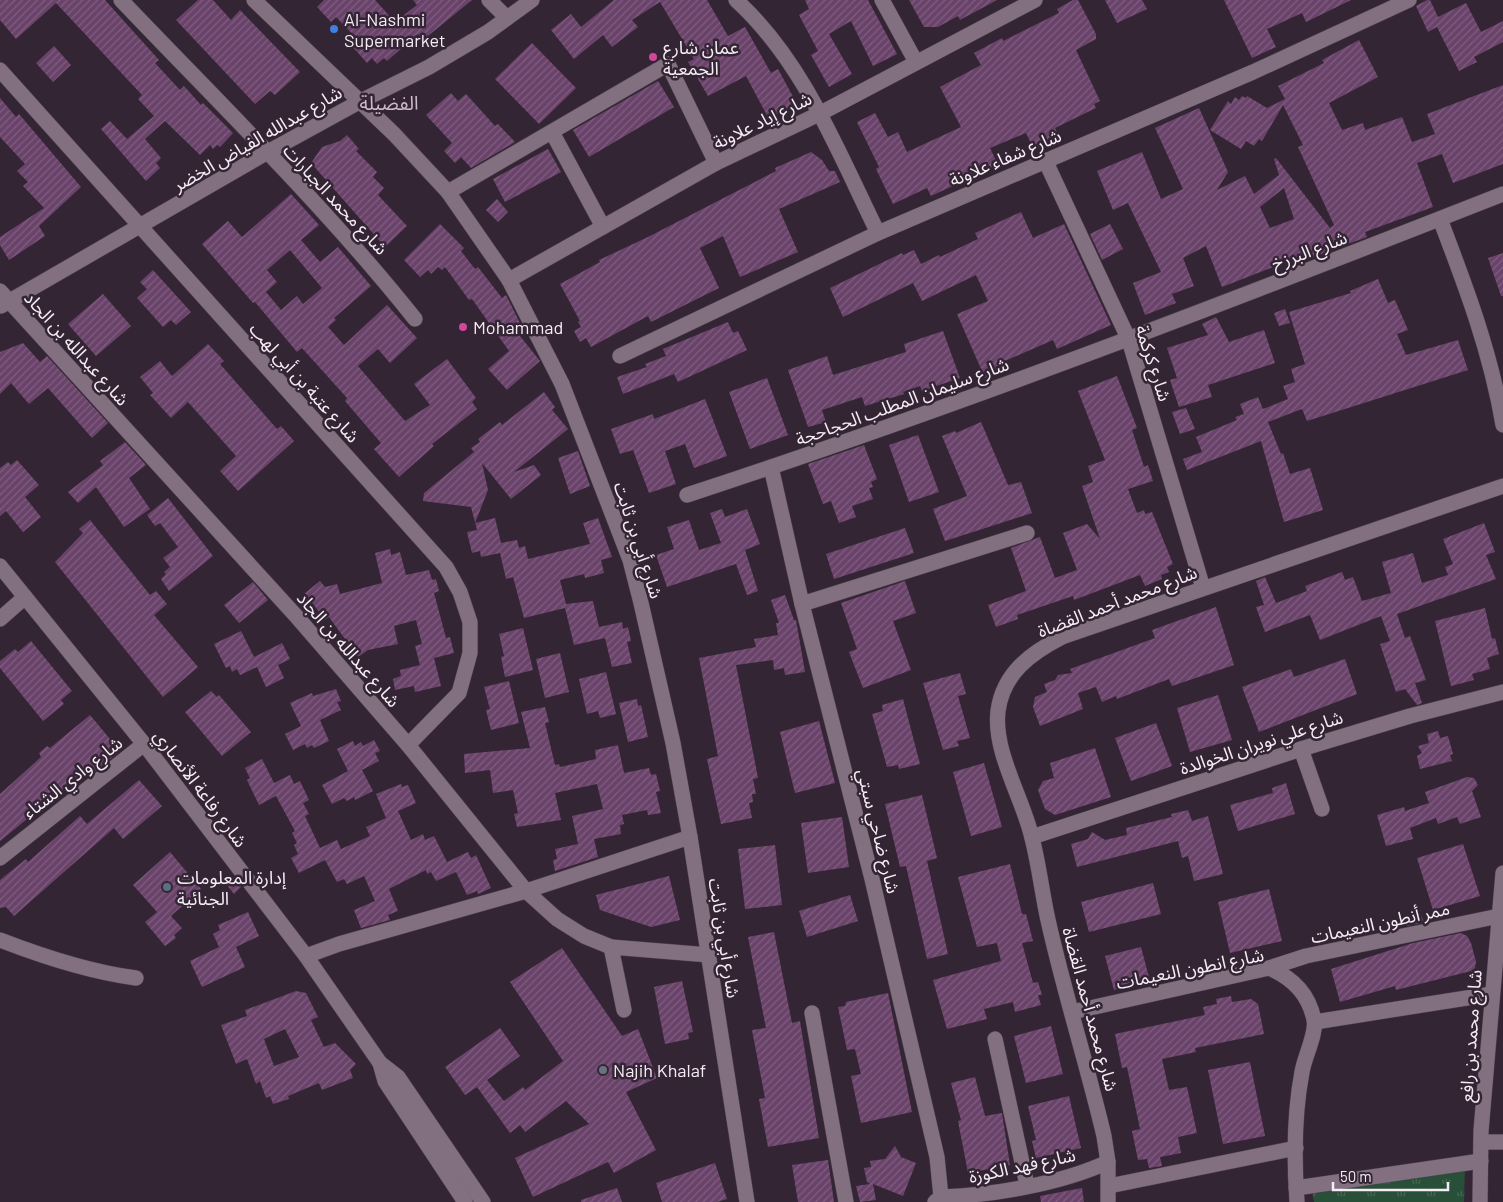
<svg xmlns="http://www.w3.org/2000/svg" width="1503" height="1202" viewBox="0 0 1503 1202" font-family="Barlow,'Noto Sans Arabic',sans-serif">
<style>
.park{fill:url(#park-tufts)}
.building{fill:url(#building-hatch);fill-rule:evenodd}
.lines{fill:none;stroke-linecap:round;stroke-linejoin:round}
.minor-casing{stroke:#504350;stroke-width:16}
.minor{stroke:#827081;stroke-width:15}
.shop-dot{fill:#3f7fe0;stroke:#342534;stroke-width:2}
.hotel-dot{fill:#d1479c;stroke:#342534;stroke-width:2}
.service-dot{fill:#5c6f8a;stroke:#342534;stroke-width:2}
.worship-dot{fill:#6b7280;stroke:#342534;stroke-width:2}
.labels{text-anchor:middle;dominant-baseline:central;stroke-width:5;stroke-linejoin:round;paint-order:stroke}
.poi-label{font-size:18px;fill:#f6ecf6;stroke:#342534;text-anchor:start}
.street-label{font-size:18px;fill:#f6ecf6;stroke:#342534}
.neighbourhood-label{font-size:19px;fill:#cebacd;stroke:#342534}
</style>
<defs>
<pattern id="park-tufts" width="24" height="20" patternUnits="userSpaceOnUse" patternTransform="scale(1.25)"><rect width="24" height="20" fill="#285038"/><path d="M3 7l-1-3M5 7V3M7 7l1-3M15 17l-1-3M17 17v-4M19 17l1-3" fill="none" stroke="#486955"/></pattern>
<pattern id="building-hatch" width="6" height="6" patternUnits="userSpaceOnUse" patternTransform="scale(1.25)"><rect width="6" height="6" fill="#6a436a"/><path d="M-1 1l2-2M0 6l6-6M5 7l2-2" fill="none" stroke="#805e80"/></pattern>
</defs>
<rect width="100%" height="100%" fill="#342534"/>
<polygon class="park" points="1465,1163 1464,1202 1314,1202 1311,1187"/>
<g class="building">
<polygon points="0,0 105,0 159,60 155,63 180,90 184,86 201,105 203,103 233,133 220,147 217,145 213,149 210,145 200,155 165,121 145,139 161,158 156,163 160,168 146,181 101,129 110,121 127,139 154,116 138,99 142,95 56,3 16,39 0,20"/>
<polygon points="198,0 213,0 231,20 240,10 300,72 275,95 270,91 255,104 176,20"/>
<polygon points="324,0 375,0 395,22 417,5 413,0 472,0 423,40 418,34 387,61 384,58 377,64 372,58 367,63 351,45 358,40 336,17 331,22 317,7"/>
<polygon points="614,0 707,0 728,36 745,27 771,73 778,69 797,104 769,119 746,76 708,96 688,62 694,59 660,2 632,20 638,27 612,47 603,35 574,59 551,30 571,14 581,27"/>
<polygon points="805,0 868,0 897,54 873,66 851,21 829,34 852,74 829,87 811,55 818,51 799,15 809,9"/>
<polygon points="909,0 997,0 960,20 958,16 938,27 924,27"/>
<polygon points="1073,0 1078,0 1096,34 1096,39 1076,50 1100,101 1094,104 1096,108 1055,128 1060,138 1034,150 1026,133 990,148 998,165 931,196 927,188 893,204 876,169 879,167 857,122 875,113 888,137 898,132 907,152 961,127 940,87 981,65 974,53 1002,38 1003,41 1059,13 1057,9"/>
<polygon points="1105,0 1142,0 1147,9 1117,23"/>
<polygon points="1224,0 1351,0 1306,22 1302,13 1267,29 1276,47 1252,58"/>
<polygon points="1427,0 1430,0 1438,17 1466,3 1481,32 1503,21 1503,42 1474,57 1477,62 1459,71 1437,27 1428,32 1416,6"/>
<path d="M1359,40L1378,77L1329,103L1342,130L1363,123L1365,130L1402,117L1412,142L1435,134L1427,114L1503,85V164L1453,183L1442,154L1417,163L1433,207L1365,232L1367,237L1348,244L1297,263L1296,259L1276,266L1222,287L1206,246L1183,258L1194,286L1172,294L1176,303L1145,315L1133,283L1161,272L1128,203L1113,210L1097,171L1142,152L1161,199L1183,189L1155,128L1199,108L1228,172L1217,190L1245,176L1254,194L1279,175L1274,159L1276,158L1330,228L1334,225L1298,147L1303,145L1283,105L1262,141L1259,139L1254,146L1246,141L1241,149L1210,130L1228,101L1231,104L1235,97L1239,100L1242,96L1246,98L1247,96L1267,108L1285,99L1278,86L1324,63L1322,60ZM1284,188L1294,219L1270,228L1260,207Z"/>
<polygon points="532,43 576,88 539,124 495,79"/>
<polygon points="54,46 71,65 53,82 36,63"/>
<polygon points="658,81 674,107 589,157 573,130"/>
<polygon points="451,93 458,101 466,94 495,126 498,124 515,142 471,168 461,157 455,163 444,151 452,143 426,115"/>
<polygon points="0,98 16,117 19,114 81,187 39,226 45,236 9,260 0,245 0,237 44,208 23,186 28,182 17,171 25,164 0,137"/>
<polygon points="347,135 359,149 356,151 377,172 373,177 384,188 378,195 407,226 385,247 311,163 322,147 340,141"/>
<polygon points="548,149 561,172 505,202 493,179"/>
<polygon points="811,152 822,160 829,171 835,171 840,182 779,209 798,252 740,277 723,236 700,248 719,288 651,322 648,316 591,347 586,338 580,342 574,331 581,327 578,322 580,321 560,284 600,262 599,260 648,237 776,171 775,168"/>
<path d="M291,194L319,225L301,240L320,262L338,247L371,286L334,318L336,320L328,327L344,345L387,305L417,338L390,363L378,349L358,366L405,421L430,405L414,384L447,359L476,398L472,402L477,409L432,444L434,446L399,477L374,449L381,443L345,401L347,398L302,348L297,352L255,302L253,303L202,244L228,221L242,237ZM290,250L322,288L303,304L297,296L281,310L266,292L277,282L267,270Z"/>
<polygon points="497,199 508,212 498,222 486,210"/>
<polygon points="1021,212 1033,238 1064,224 1111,325 1057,349 1053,340 1005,361 1008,368 985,378 957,314 988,301 976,275 922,301 913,283 843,317 830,288 902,253 903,255 914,250 921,264 939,255 940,257 978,239 975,233"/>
<polygon points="440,224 464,248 461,251 475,269 478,267 502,298 506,295 522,327 516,331 540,361 507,390 488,369 509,351 472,299 469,300 445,267 442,270 438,267 431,274 428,270 420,277 404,260"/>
<polygon points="1110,224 1123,249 1102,260 1090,234"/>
<polygon points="1503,253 1503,296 1501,296 1488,258"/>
<polygon points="153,270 191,312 176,325 171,320 163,327 137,298 147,289 140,282"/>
<polygon points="1378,279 1388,303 1395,300 1408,330 1397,334 1406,355 1458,340 1468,370 1307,421 1302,409 1268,422 1281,454 1283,453 1290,474 1310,468 1323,510 1284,522 1261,441 1187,470 1183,459 1202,452 1196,437 1237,420 1235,417 1244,414 1240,404 1258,397 1263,409 1288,399 1283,386 1295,382 1291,369 1305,364 1289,312 1351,293 1350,291"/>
<polygon points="103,294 131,326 96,356 68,324"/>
<polygon points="1285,309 1290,323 1279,326 1274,313"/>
<polygon points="1216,317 1229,342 1264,330 1275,363 1208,385 1212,397 1179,407 1170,380 1177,378 1167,348 1208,335 1202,324"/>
<polygon points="728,322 733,333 738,331 747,350 678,382 674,374 623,394 617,377 647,367 645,364 666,356 663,349"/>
<polygon points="943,331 960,378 922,391 920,386 903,392 904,394 865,406 862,397 822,410 826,422 808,427 788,370 827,356 833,375 906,352 904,344"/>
<polygon points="23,343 40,362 47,356 108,423 92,438 48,388 29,404 11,383 0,394 0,352"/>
<polygon points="208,344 224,361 220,364 277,429 281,426 294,441 238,491 220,471 236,456 188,402 171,418 150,395 153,393 140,377 160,361 172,376"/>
<polygon points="1117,376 1137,428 1132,430 1144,467 1148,465 1153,481 1128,489 1137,513 1144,510 1145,514 1152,512 1173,564 1167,567 1169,572 1161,575 1162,579 1145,586 1140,575 1074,600 1073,596 1017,615 1018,619 996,627 988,605 1026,591 1011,548 1040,537 1055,578 1077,570 1063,533 1087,524 1100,539 1082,486 1093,482 1088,466 1105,460 1078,391"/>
<polygon points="767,378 788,435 750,449 729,392"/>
<polygon points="544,392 555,407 552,410 568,429 514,472 534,465 541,475 511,499 482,463 488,490 475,523 495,518 501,543 517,540 519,548 525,546 528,559 590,544 583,523 598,518 612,557 601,560 604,573 585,578 584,574 560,580 566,604 593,601 599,627 622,622 623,629 628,627 631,641 627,642 632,663 612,667 605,638 574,645 565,608 524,618 513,577 506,579 500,553 481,557 480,551 472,553 467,532 477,530 471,507 423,501 424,493 474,452 471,448 480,442 478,439 500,422 502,425"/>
<polygon points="705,399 727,456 694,468 685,444 665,451 676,484 649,493 633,450 620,454 611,429 653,414 654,419"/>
<polygon points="1186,408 1195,429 1180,434 1172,412"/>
<polygon points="981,422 1008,485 1021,482 1032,513 945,541 933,509 967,496 942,436 955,431 956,433"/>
<polygon points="918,435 939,492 909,502 889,445"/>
<polygon points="125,442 146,465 129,478 150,509 124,527 96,487 78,503 68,492 103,465 100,461"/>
<polygon points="864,445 877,479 871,482 873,487 869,488 873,499 852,506 856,517 839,523 831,501 823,504 808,464"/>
<polygon points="578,451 590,486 570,494 558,458"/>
<polygon points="17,460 39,485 25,497 41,517 23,532 6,511 0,516 0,468 8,462 11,465"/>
<polygon points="168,498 213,556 169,591 161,579 166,574 164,572 170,567 163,558 178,547 160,523 155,526 147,515"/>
<polygon points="722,509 725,517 747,509 760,544 745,550 758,591 747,595 736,564 667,587 656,555 674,549 667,527 689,520 699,550 721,543 710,513"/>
<polygon points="90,520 150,595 156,591 167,604 154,615 198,667 163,697 55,562 83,533 79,529"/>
<polygon points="1484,523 1495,552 1486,555 1496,579 1397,614 1405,638 1410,636 1426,680 1415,683 1422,703 1417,705 1405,689 1396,692 1380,644 1390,641 1381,616 1320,640 1310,615 1265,632 1256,607 1264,605 1256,581 1265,577 1276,603 1307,591 1305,586 1342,572 1345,580 1353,577 1362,601 1391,593 1382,562 1413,553 1422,583 1448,575 1445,567 1453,564 1443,539"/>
<polygon points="905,528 914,553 834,579 826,554"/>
<polygon points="390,549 391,555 400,552 406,575 429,570 432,580 436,579 439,591 434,593 446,638 450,637 454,653 434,658 441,686 415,692 414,686 395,690 393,679 401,676 400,670 420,665 415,646 422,644 416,620 394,626 398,644 368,650 358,657 329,617 325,620 305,593 320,581 325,587 337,584 340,594 382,583 375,553"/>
<polygon points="905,581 916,613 893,621 911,670 863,688 849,652 857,649 841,603"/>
<polygon points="253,582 268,600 239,623 224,605"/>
<polygon points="785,595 794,620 796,620 805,672 785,675 784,668 774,670 773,660 736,665 758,778 753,779 756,794 752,794 753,802 749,803 752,818 721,824 707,759 718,756 699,658 756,647 754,639 778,635 776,623 779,623 771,600"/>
<polygon points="1216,607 1234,665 1172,686 1169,679 1117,699 1116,696 1102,702 1096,687 1078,693 1083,709 1040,726 1033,707 1035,697 1047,692 1044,684 1055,680 1058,675 1072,673 1070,669 1155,638 1152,630"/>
<polygon points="1485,608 1492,639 1495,638 1499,654 1487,658 1490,669 1472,674 1474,680 1451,686 1435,621"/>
<polygon points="523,628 533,670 505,677 501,657 504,656 499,634"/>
<polygon points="241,631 254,657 282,643 290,659 278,665 284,678 266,687 257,667 240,675 237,669 232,672 230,666 226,668 214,644"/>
<polygon points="31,641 72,691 61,700 64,704 43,721 0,668 0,661 15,649 18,652"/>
<polygon points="560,653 569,692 545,698 536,659"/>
<polygon points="1345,659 1357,694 1259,732 1242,687 1291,669 1294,677"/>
<polygon points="606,672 616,714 600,718 598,711 587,714 579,679"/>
<polygon points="960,673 966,694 958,696 970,738 957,741 959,746 943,750 923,683"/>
<polygon points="509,681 519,723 491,730 486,710 490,709 484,687"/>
<polygon points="336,689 341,701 337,702 341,710 320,720 329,741 314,748 312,745 307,748 305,744 293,750 285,734 301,726 290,703 312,693 313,696"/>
<polygon points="211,691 217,697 219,695 251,732 222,756 185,712"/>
<polygon points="1218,695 1232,740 1190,752 1177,708"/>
<polygon points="637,699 638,706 641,705 648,737 628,742 619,703"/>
<polygon points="903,699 920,764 899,769 898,765 887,767 872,714 883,711 882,705"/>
<polygon points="545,707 549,722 545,723 555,765 559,764 560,767 596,759 595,750 618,745 624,773 649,768 651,775 656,774 660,791 656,792 661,813 648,815 647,810 622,815 624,824 620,825 621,834 594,839 598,857 555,871 553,860 557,859 555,849 578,844 572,816 603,809 597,784 555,793 561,820 517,827 514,814 518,813 513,790 493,793 490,770 465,773 464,754 530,748 521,712"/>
<polygon points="90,715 120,751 93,773 90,768 0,841 0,794 41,757 39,753 47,746 50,748"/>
<polygon points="819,721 835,783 795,793 780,732"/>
<polygon points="1156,723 1172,766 1131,781 1115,738"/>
<polygon points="1438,731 1440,738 1448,736 1453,754 1450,755 1452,761 1420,769 1417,756 1422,753 1418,746 1429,743 1427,734"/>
<polygon points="374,740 380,751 375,753 379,761 362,770 373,791 355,800 354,797 347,801 344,798 332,804 322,785 348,771 337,749 353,741 355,746 361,742 363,746"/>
<polygon points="1095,748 1111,797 1055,815 1045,809 1038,790 1043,781 1054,778 1050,763"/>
<polygon points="262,759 274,783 290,775 294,784 300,781 309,800 303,803 309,814 305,816 320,848 337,840 341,849 370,836 366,827 386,818 376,794 401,784 402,787 408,785 416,803 398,811 411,840 423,834 425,840 434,836 447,862 468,852 471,858 476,855 491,888 478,894 477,891 467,895 456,872 436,881 431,872 427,874 426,870 389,889 398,911 388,915 390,920 361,928 354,910 375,901 364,876 347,884 344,879 337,882 325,860 299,873 291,858 298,854 294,845 297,843 292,833 295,831 276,796 259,805 247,780 250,778 245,768"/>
<polygon points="984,763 1002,827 971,836 953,772"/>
<polygon points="1467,777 1474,778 1478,785 1472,791 1481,817 1460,824 1457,817 1438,824 1436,818 1410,828 1413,839 1386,846 1377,815 1404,807 1405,811 1429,803 1425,792"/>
<polygon points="139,780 162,806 123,839 114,828 14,916 6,907 0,908 0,880 26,859 28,862 80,816 87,824"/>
<polygon points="1286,783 1295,814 1238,831 1230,805 1273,793 1272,788"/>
<polygon points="922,795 937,858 927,861 948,954 927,959 906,866 900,867 885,804"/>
<polygon points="1188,810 1192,821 1208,816 1223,874 1194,881 1188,856 1182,858 1178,841 1077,867 1071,844 1088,839 1092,832 1105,840 1127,835 1126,828 1172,817 1171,814"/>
<polygon points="842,817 849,867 808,873 801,823"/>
<polygon points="1463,844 1480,896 1433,910 1417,858"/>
<polygon points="775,845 782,905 745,909 738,849"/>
<polygon points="170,852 201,889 171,916 182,928 174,935 176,938 165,946 145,922 157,912 133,885"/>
<polygon points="1010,864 1022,914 1026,914 1033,941 1022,943 1033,983 1038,982 1042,995 1038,995 1041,1005 1015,1012 1013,1002 984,1009 987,1019 947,1029 933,980 1001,961 997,943 977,947 958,877"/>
<polygon points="669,876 680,920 651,927 600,910 596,895"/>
<polygon points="234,877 241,887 234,894 226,884"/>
<polygon points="1153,883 1161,914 1089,932 1081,902"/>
<polygon points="1269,889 1282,941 1230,953 1218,902"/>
<polygon points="850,895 858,921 807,937 799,911"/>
<polygon points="248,912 259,936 236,947 245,967 202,987 190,961 219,947 213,934 220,930 218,925"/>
<polygon points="1420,913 1424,922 1407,926 1404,919"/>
<polygon points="774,932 792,1023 800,1021 819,1138 768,1147 759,1099 765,1098 752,1030 766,1028 748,937"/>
<polygon points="1461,933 1467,936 1471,943 1476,962 1475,968 1471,971 1396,990 1395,986 1340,1002 1331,969 1413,943"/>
<polygon points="1141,947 1150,981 1114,990 1105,956"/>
<polygon points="562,948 622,1036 638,1029 657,1078 626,1092 656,1150 614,1173 608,1162 533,1197 515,1158 589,1124 566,1101 525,1132 520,1125 510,1133 477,1087 465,1095 445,1067 500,1028 520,1056 487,1080 504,1101 523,1087 525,1090 563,1061 510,982"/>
<polygon points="682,981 693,1032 688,1033 689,1039 665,1044 654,987"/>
<path d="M296,991L306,993L318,1017L311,1020L324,1047L335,1043L356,1064L350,1070L353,1078L322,1090L319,1083L288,1096L289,1099L273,1104L270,1096L266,1098L260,1081L256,1084L247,1059L236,1064L221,1025L247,1016L245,1010ZM285,1029L299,1057L274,1066L264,1039Z"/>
<polygon points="888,993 912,1112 861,1123 851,1076 861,1074 855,1049 847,1050 838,1007 845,1006 846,1002"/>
<polygon points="1231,996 1232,1002 1251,999 1258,1004 1264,1034 1195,1048 1196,1052 1162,1059 1169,1090 1187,1087 1197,1133 1178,1137 1181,1153 1160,1157 1162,1166 1149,1168 1147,1159 1138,1160 1132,1131 1140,1129 1127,1067 1122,1068 1115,1034 1205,1015 1203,1007 1217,1004 1216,999"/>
<polygon points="1051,1026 1063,1074 1026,1083 1014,1036"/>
<polygon points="1250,1062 1265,1136 1223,1144 1208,1070"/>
<polygon points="975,1077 985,1116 1002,1113 1010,1165 968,1173 958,1121 961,1120 951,1083"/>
<polygon points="1069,1096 1081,1148 1036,1158 1032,1141 1036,1140 1028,1106"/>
<polygon points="895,1146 901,1157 916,1163 903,1196 873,1184 876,1200 860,1202 856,1186 870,1184 867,1182 864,1168 871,1167 870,1161 885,1159"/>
<polygon points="828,1160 834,1202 798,1202 792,1165"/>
<polygon points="715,1163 727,1199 717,1202 662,1202 656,1183"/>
<polygon points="617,1188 622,1202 581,1202 581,1200"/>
<polygon points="1082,1188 1084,1202 1041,1202 1040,1196"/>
</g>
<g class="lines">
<defs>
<g id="minor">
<path d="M121,0C221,105 325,206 415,319"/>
<polyline points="254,0 394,134 448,192 509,280 562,384 630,560 641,603 673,743 690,837 747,1202"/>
<polyline points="489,0 507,18"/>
<path d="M736,0C804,62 838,152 878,233"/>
<polyline points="882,0 916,62"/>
<polyline points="0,70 446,567 460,592 470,622 470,653 459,693 408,745"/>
<polyline points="552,132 603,227"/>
<polyline points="1045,160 1129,340 1203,588"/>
<polyline points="448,192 668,64 716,163"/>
<path d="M1440,219C1466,287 1491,353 1503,425"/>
<polyline points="509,280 716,163 819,114 1035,0"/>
<polyline points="0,291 297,617 408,745 526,891 557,919 584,936 611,947 709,955"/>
<polyline points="1,306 266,153 359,102 429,67 488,32 532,0"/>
<polyline points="620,356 878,233 1253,72 1409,0"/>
<polyline points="771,467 802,604 872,879 937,1157 941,1197 935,1202"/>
<path d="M687,495C962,405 1233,300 1503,194"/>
<polyline points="0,566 144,744 306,956 380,1063 398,1077 483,1202"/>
<polyline points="802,604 1027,533"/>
<polyline points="0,619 25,597"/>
<polyline points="1301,749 1322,809"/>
<polyline points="1032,837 1301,749 1410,716 1503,692"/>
<polyline points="0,858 144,744"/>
<path d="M0,940C44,957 89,972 136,978"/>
<polyline points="611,947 624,1010"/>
<polyline points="306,956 339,944 526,891 690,837"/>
<polyline points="1269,968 1306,956 1499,916"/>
<path d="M1072,1012L1269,968C1293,978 1309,994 1314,1020C1317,1033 1304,1058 1302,1072C1294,1114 1294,1160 1297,1202"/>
<polyline points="812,1013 846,1202"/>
<polyline points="1315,1022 1492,994"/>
<polyline points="995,1039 1027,1185"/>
<polyline points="380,1063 385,1081 465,1202"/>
<polyline points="1481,1142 1503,1142"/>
<polyline points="1109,1186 1296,1148"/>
<polyline points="1296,1188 1481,1161"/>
<path d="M941,1197C994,1195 1060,1184 1108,1162"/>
<path d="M1108,1202V1162L1104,1136C1087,1064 1064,992 1048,920C1042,893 1039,865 1032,838C1023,798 993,752 998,711C1003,673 1031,653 1062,637L1503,486"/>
<polyline points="1480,1202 1481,1131 1503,873"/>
</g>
</defs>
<use href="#minor" class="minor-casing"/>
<use href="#minor" class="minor"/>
</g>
<circle class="shop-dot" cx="334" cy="29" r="5"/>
<g class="hotel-dot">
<circle cx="653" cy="57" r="5"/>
<circle cx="463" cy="327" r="5"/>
</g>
<circle class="service-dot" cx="167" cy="887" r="5"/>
<circle class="worship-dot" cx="603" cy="1070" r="5"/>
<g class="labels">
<g class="poi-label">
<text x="344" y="19">Al-Nashmi<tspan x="344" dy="21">Supermarket</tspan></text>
<text x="663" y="47">عمان شارع<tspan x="663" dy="21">الجمعية</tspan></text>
<text x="473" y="327">Mohammad</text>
<text x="177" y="877">إدارة المعلومات<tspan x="177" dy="21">الجنائية</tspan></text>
<text x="613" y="1070">Najih Khalaf</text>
</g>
<g class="street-label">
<text transform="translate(762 120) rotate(-26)">شارع إياد علاونة</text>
<text transform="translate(257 138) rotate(-30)">شارع عبدالله الفياض الخضر</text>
<text transform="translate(1005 157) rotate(-23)">شارع شفاء علاونة</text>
<text transform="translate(336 199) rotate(47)">شارع محمد الجبارات</text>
<text transform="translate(1309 250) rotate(-21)">شارع البرزخ</text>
<text transform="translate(77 348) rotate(48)">شارع عبدالله بن الجاد</text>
<text transform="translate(1154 363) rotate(72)">شارع كركمة</text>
<text transform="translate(305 382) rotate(48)">شارع عتبة بن أبي لهب</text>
<text transform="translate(902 401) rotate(-20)">شارع سليمان المطلب الحجاحجة</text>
<text transform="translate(639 540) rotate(72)">شارع أبي بن ثابت</text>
<text transform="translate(1117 601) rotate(-21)">شارع محمد أحمد القضاة</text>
<text transform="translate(349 649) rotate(49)">شارع عبدالله بن الجاد</text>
<text transform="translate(1261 742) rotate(-18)">شارع علي نويران الخوالدة</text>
<text transform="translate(72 777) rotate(-38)">شارع وادي الشتاء</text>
<text transform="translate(201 788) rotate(53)">شارع رفاعة الأنصاري</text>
<text transform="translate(879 831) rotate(76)">شارع ضاحي سبتي</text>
<text transform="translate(1380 922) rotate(-12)">ممر أنطون النعيمات</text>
<text transform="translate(725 938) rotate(81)">شارع أبي بن ثابت</text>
<text transform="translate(1190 968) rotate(-11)">شارع انطون النعيمات</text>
<text transform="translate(1091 1009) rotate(75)">شارع محمد أحمد القضاة</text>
<text transform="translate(1470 1036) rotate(-86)">شارع محمد بن رافع</text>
<text transform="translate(1022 1165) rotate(-12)">شارع فهد الكوزة</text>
</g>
<g class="neighbourhood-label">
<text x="389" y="102">الفضيلة</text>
</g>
</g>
<path d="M1333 1182v8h115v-8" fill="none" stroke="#f6ecf6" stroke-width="2.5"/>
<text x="1340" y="1182" font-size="15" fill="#f6ecf6" stroke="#342534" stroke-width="4" paint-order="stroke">50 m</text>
</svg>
